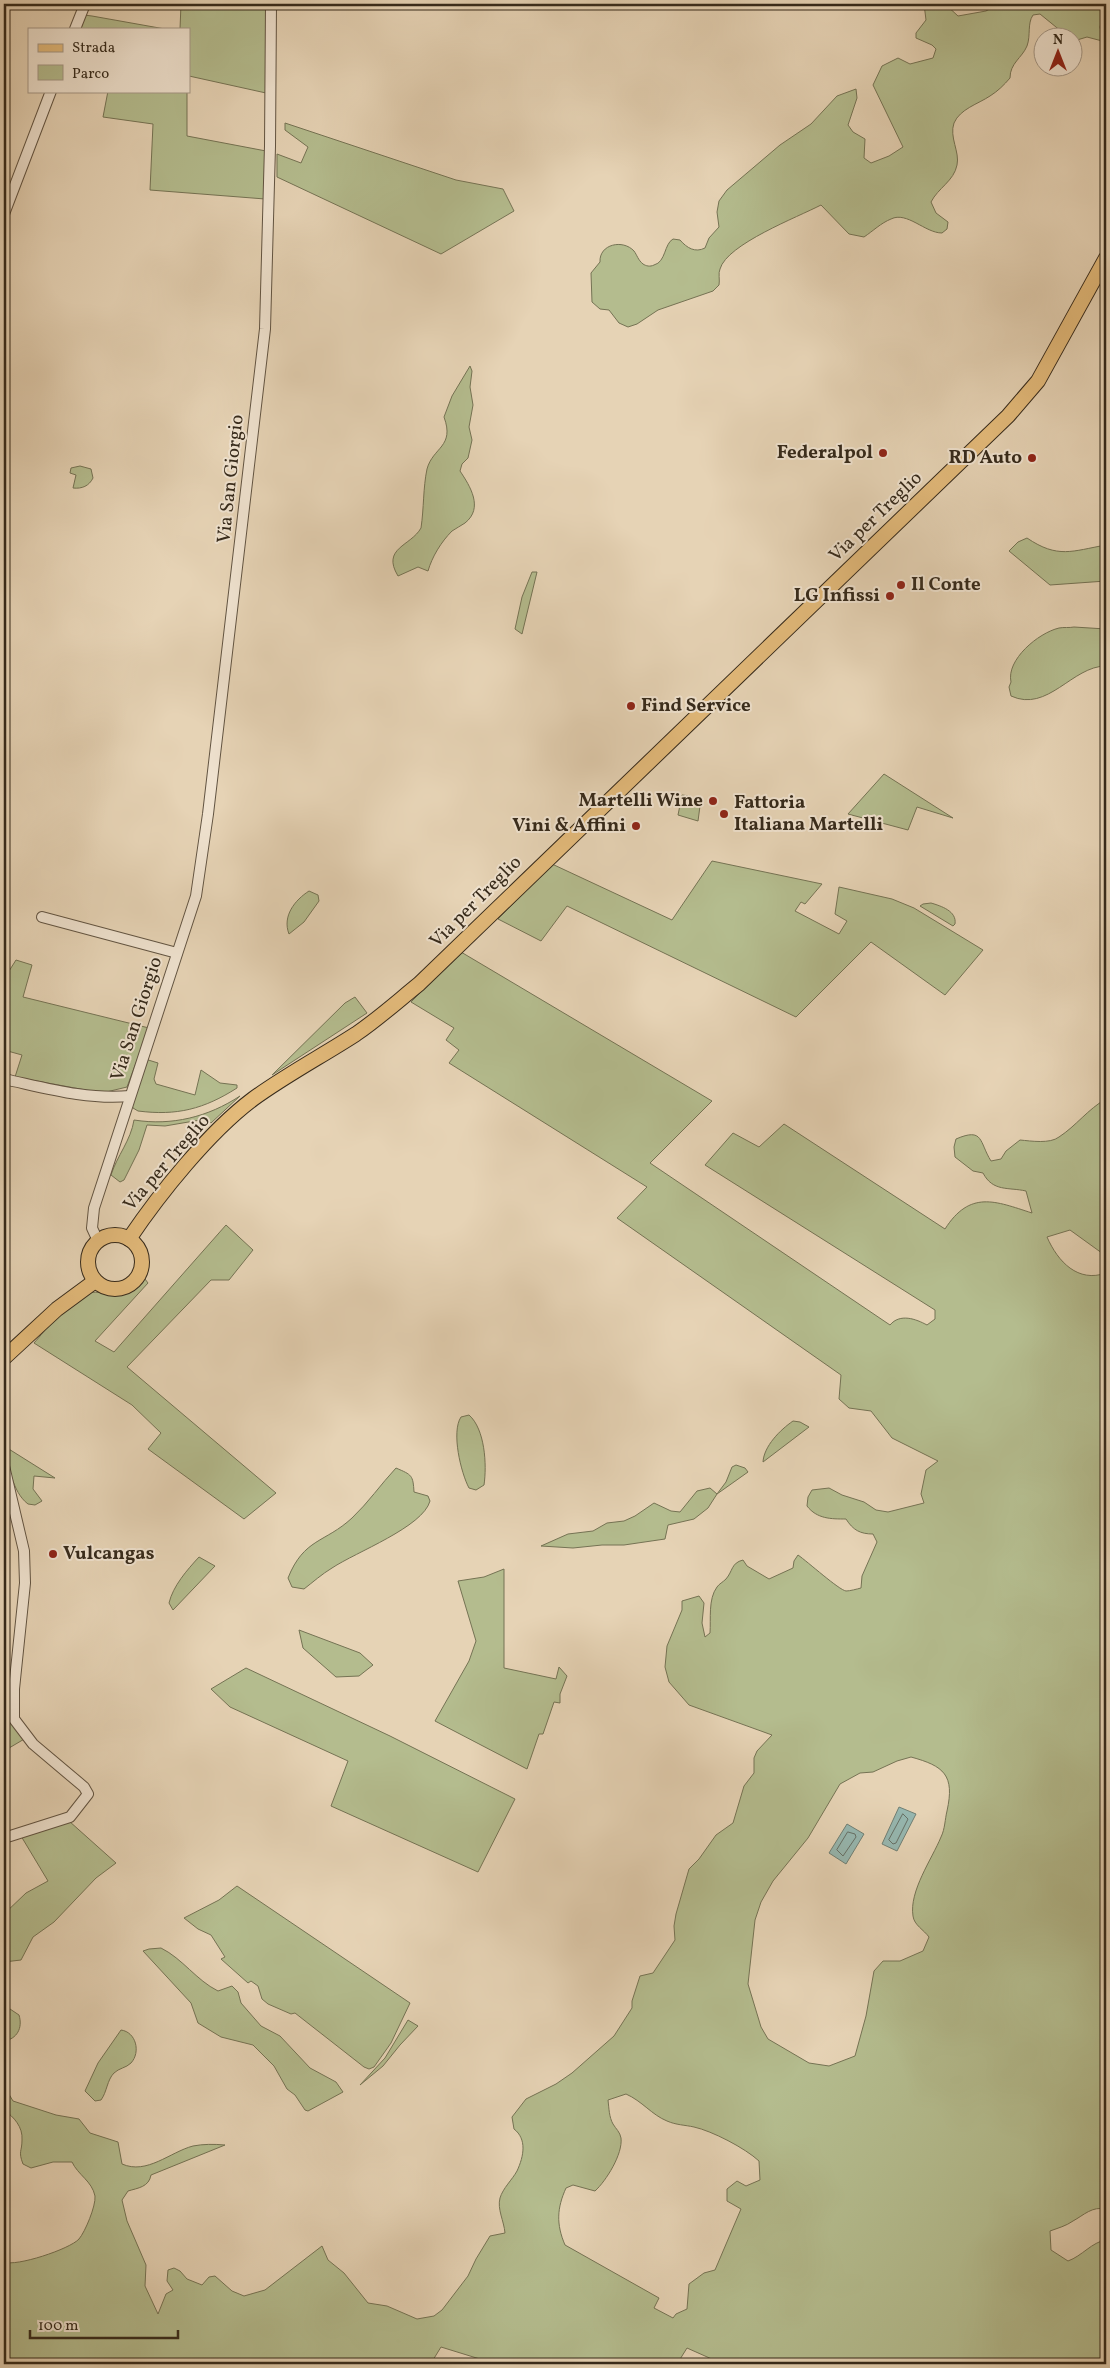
<svg xmlns="http://www.w3.org/2000/svg" width="1110" height="2368" viewBox="0 0 1110 2368" font-family="Vollkorn,serif">
<style>
.green{fill:#b4bc8e;stroke:#757354;fill-rule:evenodd}
.water{fill:#96b7b0;stroke:#707f74}
.lines{fill:none;stroke-linecap:round;stroke-linejoin:round}
.shore{stroke:#667066;stroke-width:1}
.minor-casing{stroke:#625442;stroke-width:12}
.major-casing{stroke:#362a1b;stroke-width:16}
.minor{stroke:#efe2cf;stroke-width:10}
.major{stroke:#e3ba7a;stroke-width:14}
.poi-dot{fill:#8f2418;stroke:#efe2cf;stroke-width:2}
.labels{text-anchor:middle;dominant-baseline:central;stroke-width:4;stroke-linejoin:round;paint-order:stroke}
.poi-label{font-size:19px;font-weight:bold;fill:#362a1b;stroke:#efe2cf;text-anchor:end}
.street-label{font-size:19px;fill:#362a1b;stroke:#efe2cf}
</style>
<rect width="100%" height="100%" fill="#e6d3b5"/>
<filter id="stains"><feTurbulence type="fractalNoise" baseFrequency=".004" numOctaves="4"/><feColorMatrix values="0 0 0 0 .2 0 0 0 0 .09 0 0 0 0 .02 0 0 0 .5 -.17"/></filter>
<radialGradient id="worn" r=".72"><stop offset=".6" stop-color="#630" stop-opacity="0"/><stop offset="1" stop-color="#630" stop-opacity=".3"/></radialGradient>
<g class="green">
<polygon points="181,4 267,4 266,93 189,76 189,29 180,29"/>
<path d="M924,4H945L958,16L986,11L998,4H1106L1100,27L1101,32L1106,34V42L1087,37L1077,40L1067,36L1040,14L1033,15C1027,24 1031,35 1027,46C1022,58 1010,63 1010,78C1004,85 998,91 990,96C978,104 960,109 954,123C949,137 960,152 957,165C954,181 938,188 931,202L936,213L948,222L947,229L942,233C925,233 907,211 891,219C881,223 873,231 864,237L849,234L821,205C798,217 727,244 720,269C718,273 720,280 719,285L713,291L658,310L637,324L628,327L619,323L609,310L600,309L592,302L591,273L600,262C599,244 623,239 634,251C637,255 638,260 643,264C646,266 650,267 654,265C666,262 664,244 673,239L680,240C687,248 695,253 705,248L709,238L719,227L717,212L719,201L727,190L780,145L811,124L837,96L856,89L857,98L848,125L853,132L865,139L864,158L871,163L889,156L903,147L873,85L882,66L898,58L910,64L933,58L936,49L932,45L916,38V33L926,20Z"/>
<polygon points="84,15 92,16 165,29 79,29"/>
<polygon points="108,91 187,91 187,136 266,151 265,199 150,190 153,124 103,117"/>
<polygon points="285,123 456,180 503,189 514,211 441,254 277,177 277,154 301,163 308,147 285,130"/>
<path d="M470,366L472,371L470,387L473,405L469,427L472,440L468,458L462,464L460,471C470,486 484,508 465,523C461,526 456,528 452,531C441,542 432,557 428,571L418,567L398,576C381,548 411,546 421,528C424,508 423,488 427,469C433,447 455,447 444,417L452,396Z"/>
<path d="M80,466L91,469L93,478C89,486 82,489 73,488L76,475L70,473L71,468Z"/>
<path d="M1027,538C1058,559 1072,551 1106,545V581L1050,585L1009,551L1018,542Z"/>
<polygon points="532,572 537,572 522,634 515,629 522,597"/>
<path d="M1074,627L1106,629V666C1072,666 1048,713 1011,696L1009,687L1011,682C1006,660 1038,633 1059,628C1064,627 1069,628 1074,627Z"/>
<polygon points="884,774 953,818 917,807 908,830 848,814"/>
<polygon points="682,795 690,796 690,802 700,806 698,821 678,815"/>
<polygon points="712,861 822,884 805,904 801,902 795,911 839,934 847,921 835,914 839,887 892,899 914,908 983,950 945,995 871,942 796,1017 567,906 541,941 498,919 552,864 672,920"/>
<path d="M309,891L318,895L319,901L304,922L289,934C282,916 295,900 309,891Z"/>
<path d="M931,903C941,906 957,911 955,924L953,926L920,906L923,904Z"/>
<path d="M461,952L712,1101L650,1163L890,1325C900,1313 916,1319 927,1325L935,1319V1310L705,1165L733,1133L759,1147L784,1124L945,1229C970,1190 995,1201 1032,1213L1026,1191C1008,1187 993,1192 983,1173L973,1171L955,1157L954,1147L956,1139C984,1127 979,1142 991,1161L1001,1159L1006,1151L1020,1140C1031,1141 1050,1144 1059,1137C1076,1126 1088,1109 1106,1099V1256L1070,1230L1047,1237C1058,1262 1078,1283 1106,1273V2209C1092,2206 1084,2215 1073,2221C1066,2226 1058,2228 1050,2231L1051,2250L1068,2261C1082,2256 1092,2242 1106,2240V2364H723L687,2348L677,2364H496L441,2347L433,2360V2364H4V2262C16,2267 70,2249 79,2239C85,2232 96,2206 95,2196C92,2181 78,2175 72,2162H53L31,2168L23,2164C18,2151 22,2152 22,2140C23,2127 14,2117 4,2110V2086L13,2101L56,2115L79,2119L90,2133L118,2142L122,2164C147,2175 170,2152 193,2146C203,2144 214,2144 225,2145L151,2175C149,2187 138,2188 128,2191L122,2200L127,2221L146,2265L145,2286L158,2314L166,2294L173,2290L167,2281L168,2270L174,2268L180,2271L187,2279L202,2285L209,2277L215,2276L232,2291L244,2296L265,2290L322,2246L328,2260L344,2273L368,2303L387,2306L417,2319L434,2316L442,2310L468,2276L476,2259L490,2236L505,2233C504,2221 497,2209 500,2198C503,2188 512,2180 517,2171C524,2156 527,2139 514,2129L512,2117L526,2099L556,2084L572,2073L614,2036L632,2008V2001L640,1976L653,1973L675,1940L674,1926L676,1914L689,1869L699,1859L716,1835L733,1823L744,1786L754,1773V1758L757,1751L772,1735L689,1705L669,1682L665,1667L667,1646L682,1610V1601L699,1596L704,1603L702,1623L705,1637L710,1633C711,1619 708,1599 717,1587C719,1584 723,1582 726,1579C733,1571 731,1563 743,1560L747,1566L769,1579L793,1568L794,1561L798,1555C808,1562 839,1590 846,1591C850,1591 857,1589 861,1588L862,1576L877,1542L873,1534C860,1534 853,1530 846,1519C831,1519 817,1519 807,1506L808,1497L812,1490L829,1488L842,1495L864,1502L876,1510L888,1512L924,1503L921,1494L926,1470L938,1461L892,1438L871,1411L849,1408L839,1399L841,1375L617,1218L647,1187L449,1063L459,1050L446,1040L454,1028L411,1002ZM911,1757C944,1766 955,1775 947,1811C945,1819 945,1829 941,1837C932,1859 909,1891 913,1916C914,1925 924,1930 929,1937L923,1951L900,1961H883L874,1971L866,2016L855,2056L829,2066L809,2063L768,2039L761,2027L748,1984L755,1920L761,1902L773,1881L808,1838L840,1784L860,1773L873,1772L897,1761ZM626,2094C642,2101 652,2115 667,2121C676,2125 685,2125 694,2127C712,2131 745,2148 759,2161L760,2180L746,2186L737,2181L727,2189V2201L741,2209L715,2270L704,2273L689,2284L687,2309L676,2314L673,2318L654,2308L659,2298L565,2245C556,2224 557,2208 566,2188L573,2185L595,2191C606,2181 623,2154 621,2138C620,2132 616,2129 613,2124C609,2117 609,2108 608,2100Z"/>
<polygon points="16,960 32,965 23,997 149,1028 127,1087 102,1093 15,1077 22,1055 4,1050 4,979"/>
<polygon points="355,997 367,1013 272,1075 345,1003"/>
<path d="M145,1059L158,1063L154,1079L156,1084L195,1095L201,1070L220,1083L237,1085V1088C204,1109 177,1116 138,1111L133,1108L131,1102Z"/>
<path d="M240,1096L211,1123L206,1119L165,1126L147,1125L139,1150L124,1180L120,1182L111,1175C117,1156 131,1140 134,1120C172,1126 208,1117 240,1096Z"/>
<path d="M226,1225L253,1250L229,1280H211L127,1367L276,1493L244,1519L148,1449L161,1433L132,1405L34,1343C45,1331 65,1304 77,1297C104,1282 118,1310 145,1279L148,1283L95,1341L114,1352Z"/>
<path d="M469,1415C485,1429 487,1465 484,1485L476,1490L469,1488C461,1473 451,1432 461,1417Z"/>
<path d="M793,1421L800,1422L809,1427L763,1462C764,1446 780,1430 793,1421Z"/>
<path d="M4,1446L55,1478L34,1476L33,1489L42,1501L35,1505L28,1504C12,1492 9,1465 4,1446Z"/>
<polygon points="736,1465 745,1468 748,1472 717,1494 708,1508 694,1519 668,1525 665,1539 624,1545 602,1545 573,1548 541,1546 568,1534 593,1531 607,1523 624,1521 635,1516 654,1503 671,1511 680,1512 697,1491 710,1488 717,1494 726,1482 732,1467"/>
<path d="M396,1468C412,1475 413,1475 414,1492L428,1496L430,1501C423,1527 356,1552 332,1568C322,1574 313,1582 304,1589L292,1587L288,1578C304,1538 325,1543 352,1518C368,1503 381,1484 396,1468Z"/>
<path d="M199,1557L215,1566L173,1610L169,1603C173,1586 187,1570 199,1557Z"/>
<polygon points="504,1569 504,1668 556,1679 559,1667 567,1676 560,1694 560,1703 554,1702 543,1734 539,1734 527,1769 435,1721 469,1661 476,1641 458,1581 484,1577"/>
<polygon points="299,1630 360,1653 373,1665 359,1676 336,1677 303,1648"/>
<polygon points="246,1668 390,1736 515,1799 478,1872 331,1806 348,1761 230,1707 211,1689"/>
<polygon points="12,1671 11,1703 26,1738 4,1751 4,1691"/>
<polygon points="69,1821 116,1863 96,1878 54,1922 33,1937 21,1960 4,1962 4,1914 26,1893 48,1881 21,1836"/>
<polygon points="237,1886 410,2003 391,2043 374,2067 369,2069 364,2067 295,2013 291,2014 268,2004 262,1999 258,1986 251,1981 248,1983 221,1959 225,1957 211,1935 198,1929 184,1918 219,1900"/>
<path d="M161,1948C183,1959 196,1980 218,1991L232,1986L238,1992L241,2003L261,2026L280,2036L310,2068L336,2082L343,2092L308,2111L305,2110L295,2095L287,2089L274,2066L253,2045L221,2037L198,2023L191,2003L143,1951L149,1949Z"/>
<path d="M10,2009L19,2015C23,2028 17,2039 4,2041V2010Z"/>
<polygon points="408,2020 418,2026 400,2045 383,2066 360,2085 385,2058"/>
<path d="M121,2030C136,2032 141,2052 131,2063C126,2068 119,2068 114,2073C107,2080 107,2092 101,2100L95,2101L85,2091L98,2063Z"/>
</g>
<g class="water">
<polygon points="899,1807 916,1814 897,1851 882,1844"/>
<polygon points="847,1824 864,1834 846,1864 829,1853"/>
</g>
<g class="lines">
<g class="shore">
<polygon points="903,1814 908,1819 896,1843 893,1844 889,1840"/>
<polygon points="848,1832 855,1834 856,1837 843,1856 837,1850"/>
</g>
<defs>
<g id="minor">
<polyline points="75,29 85,4"/>
<polyline points="4,214 51,91"/>
<polyline points="42,917 177,953"/>
<path d="M4,1079C46,1088 87,1100 130,1096"/>
<polyline points="98,1241 92,1228 94,1208 196,896 208,814 265,329 270,146 271,4"/>
<polyline points="4,1466 24,1551 25,1583 14,1689 14,1719 33,1744 84,1787 88,1794 70,1817 4,1838"/>
</g>
<g id="major">
<circle cx="115" cy="1262" r="27"/>
<path d="M129,1239C160,1193 209,1132 253,1099C286,1075 322,1056 356,1034C378,1019 398,1001 419,984L1008,416L1038,381L1106,258"/>
<polyline points="4,1358 57,1309 95,1281"/>
</g>
</defs>
<use href="#minor" class="minor-casing"/>
<use href="#major" class="major-casing"/>
<use href="#minor" class="minor"/>
<use href="#major" class="major"/>
</g>
<g class="poi-dot">
<circle cx="883" cy="453" r="5"/>
<circle cx="1032" cy="458" r="5"/>
<circle cx="901" cy="585" r="5"/>
<circle cx="890" cy="596" r="5"/>
<circle cx="631" cy="706" r="5"/>
<circle cx="713" cy="801" r="5"/>
<circle cx="724" cy="814" r="5"/>
<circle cx="636" cy="826" r="5"/>
<circle cx="53" cy="1554" r="5"/>
</g>
<g class="labels">
<g class="poi-label">
<text x="873" y="453">Federalpol</text>
<text x="1022" y="458">RD Auto</text>
<text x="911" y="585" text-anchor="start">Il Conte</text>
<text x="880" y="596">LG Infissi</text>
<text x="641" y="706" text-anchor="start">Find Service</text>
<text x="703" y="801">Martelli Wine</text>
<text x="734" y="803" text-anchor="start">Fattoria<tspan x="734" dy="22">Italiana Martelli</tspan></text>
<text x="626" y="826">Vini &amp; Affini</text>
<text x="63" y="1554" text-anchor="start">Vulcangas</text>
</g>
<g class="street-label">
<text transform="translate(231 479) rotate(-84)">Via San Giorgio</text>
<text transform="translate(876 517) rotate(-44)">Via per Treglio</text>
<text transform="translate(476 902) rotate(-45)">Via per Treglio</text>
<text transform="translate(137 1019) rotate(-72)">Via San Giorgio</text>
<text transform="translate(167 1163) rotate(-49)">Via per Treglio</text>
</g>
</g>
<rect width="1110" height="2368" fill="none" stroke="#e6d3b5" stroke-width="20"/>
<rect x="5" y="5" width="1100" height="2358" fill="none" stroke="#362a1b" stroke-width="2.5"/>
<rect x="10" y="10" width="1090" height="2348" fill="none" stroke="#362a1b"/>
<rect x="28" y="28" width="162" height="65" fill="#efe2cf" stroke="#a59887"/>
<rect x="38" y="44" width="25" height="8" fill="#e3ba7a" stroke="#a59887"/>
<text x="72" y="52" font-size="15" fill="#362a1b">Strada</text>
<rect x="38" y="65" width="25" height="15" fill="#b4bc8e" stroke="#a59887"/>
<text x="72" y="78" font-size="15" fill="#362a1b">Parco</text>
<g transform="translate(1058 52)"><circle r="24" fill="#efe2cf" stroke="#a59887"/>
<path d="M0-4L9 19L0 12L-9 19Z" fill="#8f2418"/>
<text y="-8" font-size="14" font-weight="bold" text-anchor="middle" fill="#362a1b">N</text>
</g>
<path d="M30 2330v8h148v-8" fill="none" stroke="#362a1b" stroke-width="2.5"/>
<text x="38" y="2330" font-size="15" fill="#362a1b" stroke="#efe2cf" stroke-width="4" paint-order="stroke">100 m</text>
<rect width="100%" height="100%" filter="url(#stains)"/>
<rect width="100%" height="100%" fill="url(#worn)"/>
</svg>
